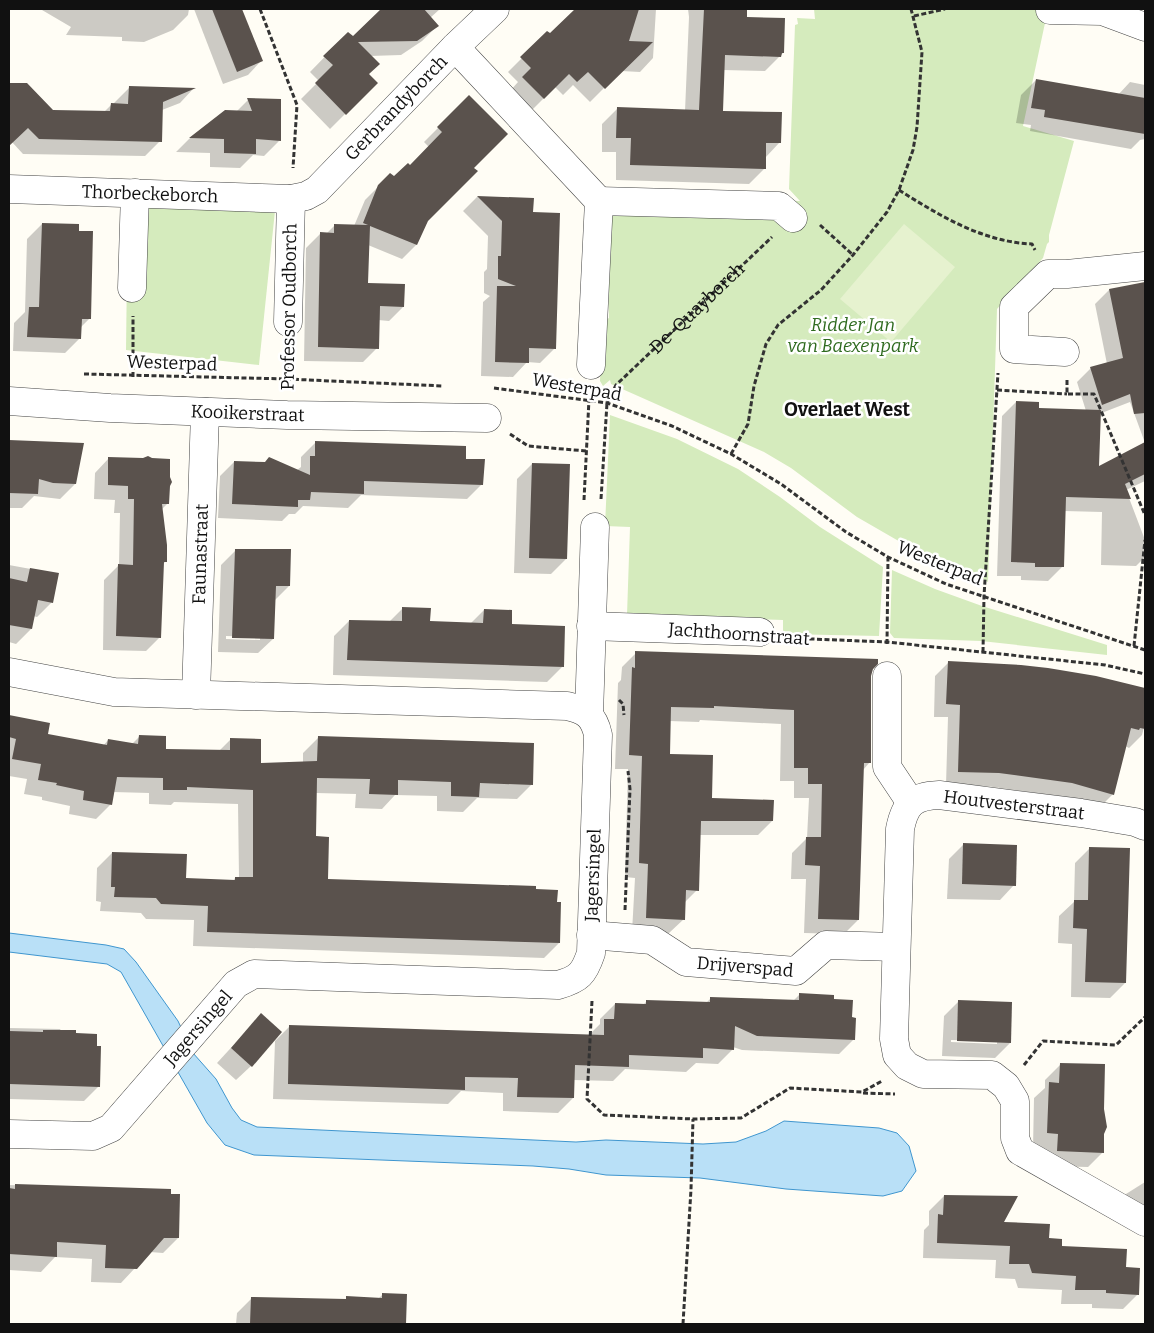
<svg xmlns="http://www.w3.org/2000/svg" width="1154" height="1333" viewBox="0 0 1154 1333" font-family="Bitter,serif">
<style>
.green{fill:#d5ebbd}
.pitch{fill:#e6f2cf}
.water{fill:#b9e0f7;stroke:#3f96cf}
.shadow{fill:#0003;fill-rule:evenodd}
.building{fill:#5a524d}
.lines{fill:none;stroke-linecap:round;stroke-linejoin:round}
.minor-casing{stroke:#444;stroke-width:29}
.path{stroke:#333;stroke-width:3;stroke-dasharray:5 2.5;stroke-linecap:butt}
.minor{stroke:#fff;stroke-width:28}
.labels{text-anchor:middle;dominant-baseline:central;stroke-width:5;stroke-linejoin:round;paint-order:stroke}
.street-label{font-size:18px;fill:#111;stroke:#fff}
.park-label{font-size:18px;font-style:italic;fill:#2f6b1f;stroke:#fff}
.neighbourhood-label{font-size:19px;font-weight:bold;fill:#111;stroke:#fff}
</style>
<rect width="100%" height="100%" fill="#fffdf5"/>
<g class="green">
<polygon points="814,9 1048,9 1023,126 1074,141 1049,235 1049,242 1047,244 1043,258 997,309 988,582 975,574 909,547 857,517 791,468 764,452 611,384 610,380 603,386 600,381 602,322 609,318 605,195 800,201 789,189 795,25 798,24 797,18 815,19"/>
<polygon points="128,190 276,201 259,365 126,350"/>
<polygon points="610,415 677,439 738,469 780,497 820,527 883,567 879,636 783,634 783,620 627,615 630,527 605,526"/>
<polygon points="892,570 935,589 982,606 1107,645 1107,655 981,641 894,638 890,633"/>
</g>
<polygon class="pitch" points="904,224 955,267 891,342 840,299"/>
<polygon class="water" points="9,933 106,945 124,949 136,962 178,1021 193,1053 216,1079 232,1108 241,1120 257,1127 576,1142 606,1140 703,1144 736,1142 766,1131 784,1121 879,1128 897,1133 909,1146 916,1171 902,1191 883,1196 786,1189 700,1178 606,1175 569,1169 533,1166 254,1155 225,1145 207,1123 121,972 107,964 9,952"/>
<g class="shadow">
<polygon points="43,9 189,9 188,15 173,30 144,42 122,41 122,37 66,35 71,27 42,10"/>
<polygon points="194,9 240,9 261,61 248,75 223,84"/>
<polygon points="380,9 440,9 430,18 437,26 422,41 401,55 370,56 368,75 376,83 330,129 301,99 319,81 310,72 348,33 352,38 380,11"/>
<polygon points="577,9 656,9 653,58 640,72 621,71 590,102 573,85 563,95 555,87 530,112 510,91 518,82 508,72 547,33 550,35"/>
<polygon points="688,9 746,9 745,18 783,53 765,71 723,70 722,112 780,142 765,158 764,169 749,184 616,180 616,152 602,152 602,124 617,109 685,111 689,17"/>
<polygon points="1036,80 1118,95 1130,82 1145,85 1145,139 1140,140 1131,149 1030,131 1031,125 1016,123 1021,95"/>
<polygon points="9,84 26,85 52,111 104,112 111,105 114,105 114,103 129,88 193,89 180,103 162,110 160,141 145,156 23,154 12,142 9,146"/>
<polygon points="469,97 472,168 426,220 416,245 402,259 368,245 367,284 403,307 389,321 378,320 377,348 363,362 304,361 306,248 320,234 326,234 335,225 354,226 365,200 390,175 394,178 410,167 429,147 424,142"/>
<polygon points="248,100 279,141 264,156 253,155 240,168 210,167 210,153 176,152 189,139 225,111 236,112"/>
<polygon points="477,197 532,199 532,214 555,348 540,363 527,362 513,377 481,376 483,302 490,296 484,293 484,272 487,269 488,236 463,211"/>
<polygon points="42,224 90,318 80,328 80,338 65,353 13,351 14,323 25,312 27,239"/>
<path d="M1144,284L1145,481L1126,490L1145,540V557L1136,566L1101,565L1102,512L1064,511L1062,567L1048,581L1021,580V576H997L1002,416L1016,402L1038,409L1086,411L1077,382L1091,368L1107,364L1095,304L1109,290ZM1130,402L1145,443L1097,468L1099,414Z"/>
<polygon points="9,441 82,444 75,484 60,499 34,496 22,508 9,508"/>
<polygon points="316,442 465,460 482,484 467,499 361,495 348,508 303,506 295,514 289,514 282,521 218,518 220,476 234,462 297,470 301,467 301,457"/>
<polygon points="109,458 168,503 161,510 166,561 162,565 160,637 146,651 103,650 104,580 119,565 120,513 114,513 115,500 94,499 95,473"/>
<polygon points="532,464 566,559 551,574 514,573 517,479"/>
<path d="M236,550L289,586L274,601L273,639L258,653L218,652L221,565ZM226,636L260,637V640L226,639Z"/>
<polygon points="9,565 58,574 52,602 37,617 33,616 31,629 16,644 9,642"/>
<polygon points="403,608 429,622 470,624 484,610 510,625 562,667 547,682 333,675 334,636 349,621 389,622"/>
<polygon points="636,653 872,668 870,676 870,762 863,770 858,920 844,934 804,933 806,879 791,879 792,853 807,838 809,798 794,798 794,781 780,781 781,724 700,720 699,722 669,721 668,755 710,800 772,821 758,835 699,835 697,890 684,903 684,919 669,933 632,932 635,878 625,877 628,769 615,769 618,683 621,680 622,667"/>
<polygon points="948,663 1096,677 1145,689 1145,723 1142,735 1129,748 1125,746 1113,794 1100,807 1058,796 986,786 946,785 948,717 934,717 935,676"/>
<polygon points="20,719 46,735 103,746 108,740 132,744 139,737 165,750 219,751 231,739 259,764 303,763 303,753 318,738 532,784 517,799 477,798 463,812 437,811 437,796 395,795 382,809 355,808 356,794 316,793 315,838 327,880 559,943 544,958 193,946 194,920 146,919 141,913 100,911 101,902 96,901 97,868 112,853 185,880 233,881 235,878 239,878 238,804 174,802 171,805 149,804 149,793 113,792 111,804 96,819 69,814 70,806 42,800 42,797 24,794 27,779 9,776 9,730"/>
<polygon points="964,844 1014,885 1000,900 947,899 949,859"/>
<polygon points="1090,848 1125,983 1110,998 1071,997 1072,944 1058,943 1059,916 1074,902 1075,863"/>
<polygon points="799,995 833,1000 851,1018 854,1039 839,1054 742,1050 733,1047 733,1049 718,1064 696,1063 686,1072 625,1069 613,1081 573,1080 573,1098 558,1113 503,1111 503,1093 461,1091 448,1104 273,1099 275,1041 290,1026 589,1035 600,1024 600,1019 615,1004 643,1005 646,1002 706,1003 711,998 793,1001"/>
<path d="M959,1001L1010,1043L995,1058L942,1056L944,1016ZM951,1040L997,1041V1044L951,1042Z"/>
<polygon points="261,1015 251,1066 236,1080 217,1063"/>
<polygon points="9,1028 60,1029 98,1087 84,1101 9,1099"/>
<polygon points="1060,1065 1103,1152 1088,1167 1043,1166 1043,1148 1033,1148 1034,1098 1045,1088 1045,1080"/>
<polygon points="1145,1182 1145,1226 1112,1208 1126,1194"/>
<polygon points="9,1185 170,1190 178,1238 163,1253 150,1252 121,1283 91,1282 92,1259 55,1257 41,1272 9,1270"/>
<polygon points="944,1196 1002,1224 1048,1239 1061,1247 1125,1269 1138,1294 1123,1309 1092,1308 1092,1304 1061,1304 1062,1290 1018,1288 1015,1279 995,1278 996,1260 923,1258 924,1230 929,1225 929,1211"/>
<polygon points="383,1294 406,1295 405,1324 236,1324 237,1313 252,1298 344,1300 347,1298 378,1299"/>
</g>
<g class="building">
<polygon points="212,9 242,9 263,61 237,72"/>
<polygon points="381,9 424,9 439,26 417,41 358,42 380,64 369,74 378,83 346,115 315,83 333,65 323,56 348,32 353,36"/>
<polygon points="575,9 639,9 629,41 653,42 605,89 588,72 577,82 569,74 544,99 522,77 531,68 520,57 547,31 550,33"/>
<polygon points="704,9 747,9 747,17 785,18 784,53 782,53 781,57 725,55 723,111 782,112 781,143 766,143 766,169 630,165 631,138 616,138 617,107 699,110"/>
<polygon points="1036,79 1145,98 1145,134 1044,117 1045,110 1031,108"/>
<polygon points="9,83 27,83 53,110 110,111 111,103 128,104 129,86 196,88 163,102 162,142 39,139 28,128 9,146"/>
<polygon points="469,95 508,134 474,168 478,171 428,221 417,245 370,226 368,283 405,284 404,307 380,306 379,349 318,347 320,232 334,233 334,224 368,225 363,223 378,185 390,173 394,176 408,163 410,165 442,132 437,127"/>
<polygon points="247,98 281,99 281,141 256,139 256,154 224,153 224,139 189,138 225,110 252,111"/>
<polygon points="477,196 534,198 533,212 560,213 556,349 529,348 529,363 495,362 497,286 516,286 498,279 498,256 501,256 502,221"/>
<polygon points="42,223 79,224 79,231 93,231 91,319 82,319 81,339 27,337 29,307 39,307"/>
<polygon points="1145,282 1145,413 1134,414 1130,394 1102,405 1090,367 1123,358 1109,289"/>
<polygon points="1016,401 1039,402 1039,408 1101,410 1099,466 1145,442 1145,474 1125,484 1131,499 1066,497 1064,567 1035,567 1035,563 1011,562"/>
<polygon points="9,440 84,443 76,484 53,483 39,479 38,494 9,493"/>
<polygon points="315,441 466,446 466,459 485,459 483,485 364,481 364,494 311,492 310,500 298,500 298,507 232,504 234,461 265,462 269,457 310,475 310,456 315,456"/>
<polygon points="148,456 152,458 170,459 170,477 172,482 170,486 169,504 162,504 167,545 167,562 164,562 161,638 116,636 118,564 133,565 134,499 128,499 128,486 108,485 108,457 143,458"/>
<polygon points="532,463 570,464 567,559 529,558"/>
<polygon points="235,549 291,549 290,586 276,586 274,639 232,638"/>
<polygon points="30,568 59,573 53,603 38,600 32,629 9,625 9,578 27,582"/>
<polygon points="402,607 431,608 430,621 483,623 484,609 512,610 512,624 565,626 564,667 347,660 349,620 402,621"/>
<polygon points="635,651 878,659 878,664 873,669 871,676 871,763 864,763 859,920 818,919 820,866 805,865 806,837 821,837 822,784 808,784 808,768 794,768 794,710 714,706 714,708 671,707 670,754 713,755 712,798 774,800 773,821 701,821 699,891 686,890 685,920 646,918 648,864 639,863 642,756 629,755 632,667 635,668"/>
<polygon points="948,661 1021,665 1048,668 1096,676 1145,688 1145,729 1140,728 1139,730 1131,728 1114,795 1072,783 999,773 958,772 960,705 946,704"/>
<polygon points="9,715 50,723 48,734 107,745 108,739 138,744 139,735 166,736 166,749 230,750 230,738 261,739 261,763 317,761 318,736 534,743 533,785 480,783 479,797 451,796 451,782 398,780 398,795 369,794 370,779 317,778 316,836 329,837 328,879 536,886 536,889 558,890 557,902 561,902 560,943 207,932 208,906 161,904 156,898 114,897 115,887 111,887 112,852 187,854 186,878 235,880 235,877 253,877 253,790 187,787 187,790 163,790 163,778 117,777 112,805 83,800 84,791 56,785 57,783 38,780 41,764 12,759 16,739 9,737"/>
<polygon points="963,843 1017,845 1016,886 962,884"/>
<polygon points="1089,847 1130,848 1126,983 1085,982 1087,929 1073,928 1074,900 1088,900"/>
<polygon points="799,993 834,995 834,999 853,1000 852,1017 856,1018 855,1040 757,1036 735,1026 734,1050 703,1048 703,1058 629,1055 629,1067 575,1065 574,1098 517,1097 518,1078 465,1077 465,1090 288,1084 289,1025 604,1035 604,1019 614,1019 615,1003 646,1004 646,1000 710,1002 710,997 799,1000"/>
<polygon points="958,1000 1012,1002 1011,1043 957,1041"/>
<polygon points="261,1013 282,1032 252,1067 231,1048"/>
<polygon points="43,1030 76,1030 76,1033 97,1034 97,1046 101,1046 100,1087 9,1084 9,1031 43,1032"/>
<polygon points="1060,1063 1105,1064 1104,1109 1107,1127 1104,1134 1104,1153 1057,1151 1058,1134 1047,1133 1049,1082 1059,1083"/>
<polygon points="15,1184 171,1189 171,1194 180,1194 179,1238 164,1238 137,1269 105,1268 106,1245 57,1242 57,1257 9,1254 9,1188 15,1189"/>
<polygon points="944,1195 1018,1196 1004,1222 1050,1224 1049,1238 1062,1239 1062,1246 1127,1249 1126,1267 1140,1268 1139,1295 1106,1293 1106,1290 1075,1290 1076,1276 1032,1273 1029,1264 1009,1264 1010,1246 937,1243 938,1214 943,1215"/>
<polygon points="382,1293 407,1294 406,1324 250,1324 251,1297 346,1299 346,1296 382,1298"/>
</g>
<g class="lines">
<defs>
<g id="minor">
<polyline points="1050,10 1102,11 1145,27"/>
<polyline points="455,47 599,201 591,365"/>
<path id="s2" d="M9,189L291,199L306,196L317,190L455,47L495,9"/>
<polyline points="599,201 779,206 793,218"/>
<polyline points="132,288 135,193"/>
<polyline points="288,322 291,199"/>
<polyline points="1065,352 1014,349 1014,307 1048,274 1067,274 1145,266"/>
<path id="s3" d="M9,401L110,408L287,415L487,418"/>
<polyline points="591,626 760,632"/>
<path d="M9,672L114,692L567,706C586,710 594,716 598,735L591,953C584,974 579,979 558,985L254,974L236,984L111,1128L93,1136L9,1134"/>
<polyline points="887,676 887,767 911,803"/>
<path id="s4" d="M196,695L205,412"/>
<polyline points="589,715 595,527"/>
<path d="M1145,826L1135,822L1081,813L939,795C913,796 905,804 900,829L894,1039L897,1055L907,1066L923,1074L992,1075L1006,1086L1015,1101V1138L1020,1151L1145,1222"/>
<path id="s5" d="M591,935L652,940L686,962L796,971L826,945L896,947"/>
</g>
</defs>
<use href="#minor" class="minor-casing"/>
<g class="path">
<polyline points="260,9 297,105 293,168"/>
<polyline points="914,16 945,9"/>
<path d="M899,190C940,216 983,242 1032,244L1035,250"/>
<polyline points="820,225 853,255"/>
<polyline points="84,374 287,379 443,386"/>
<polyline points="133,377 133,316"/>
<polyline points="1067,380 1067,394 1094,394 1145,515"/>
<polyline points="287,387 288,351"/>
<polyline points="494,388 607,403 672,426 731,454 781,484 846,532 888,557 946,584 1145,650"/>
<polyline points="997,390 1067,394"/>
<polyline points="510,434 528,446 586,451"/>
<polyline points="731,454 748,424 754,386 766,344 778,325 821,290 853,255 887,212 899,190 913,150 917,127 922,52 911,9"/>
<path id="s1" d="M601,499L607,403L616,385L772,237"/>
<polyline points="584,500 589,399"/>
<polyline points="787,638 887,642 1105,665 1145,674"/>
<polyline points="887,644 888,557"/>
<polyline points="1134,646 1145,540"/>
<polyline points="983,652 984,596 998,373"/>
<polyline points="619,700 623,704 624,715"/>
<polyline points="625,910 630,789 628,771"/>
<polyline points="592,1001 587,1099 604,1115 693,1119 741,1118 790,1088 862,1092 882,1081"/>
<polyline points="1024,1065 1043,1041 1116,1045 1145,1017"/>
<polyline points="863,1093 895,1094"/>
<polyline points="683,1324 691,1189 693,1119"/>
</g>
<use href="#minor" class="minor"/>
</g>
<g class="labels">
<g class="street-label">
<text stroke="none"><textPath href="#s2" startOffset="424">Gerbrandyborch</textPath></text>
<text stroke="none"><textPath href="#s2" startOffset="141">Thorbeckeborch</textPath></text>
<text transform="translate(289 307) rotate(-89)">Professor Oudborch</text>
<text stroke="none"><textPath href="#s1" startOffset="228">De-Quayborch</textPath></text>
<text transform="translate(172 363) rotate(2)">Westerpad</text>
<text transform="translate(577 387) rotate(10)">Westerpad</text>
<text stroke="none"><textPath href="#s3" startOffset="239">Kooikerstraat</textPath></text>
<text stroke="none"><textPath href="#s4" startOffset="141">Faunastraat</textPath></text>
<text transform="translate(940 563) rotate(22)">Westerpad</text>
<text transform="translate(739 634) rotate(4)">Jachthoornstraat</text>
<text transform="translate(1014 805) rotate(7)">Houtvesterstraat</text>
<text transform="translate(593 875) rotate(-88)">Jagersingel</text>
<text stroke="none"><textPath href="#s5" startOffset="161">Drijverspad</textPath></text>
<text transform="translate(198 1028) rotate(-49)">Jagersingel</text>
</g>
<g class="park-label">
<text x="853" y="325">Ridder Jan<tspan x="853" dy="21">van Baexenpark</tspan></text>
</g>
<g class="neighbourhood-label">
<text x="847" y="409">Overlaet West</text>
</g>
</g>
<rect width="1154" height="1333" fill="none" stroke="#111111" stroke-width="20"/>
</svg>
